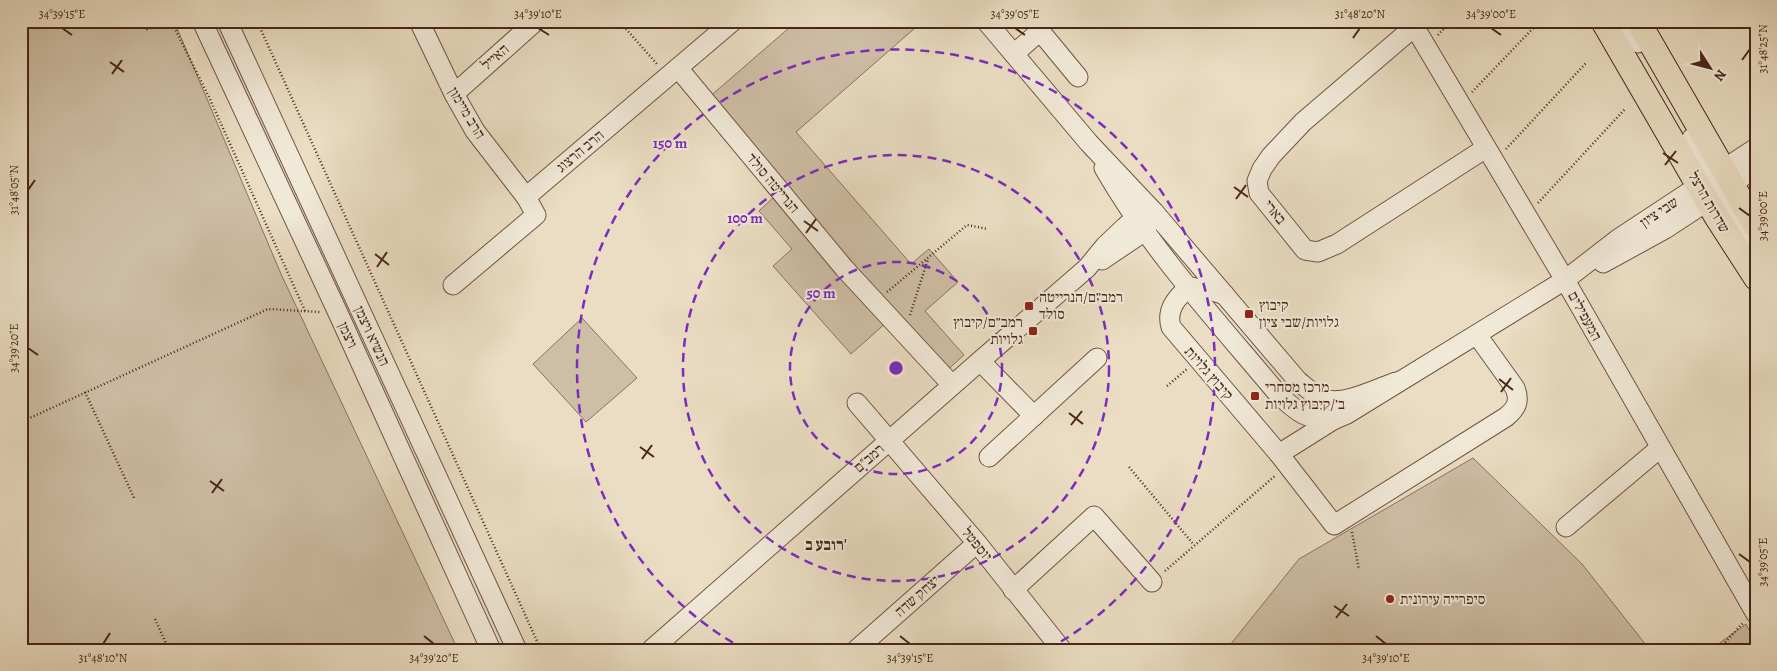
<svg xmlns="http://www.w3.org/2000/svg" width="1777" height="671" viewBox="0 0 1777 671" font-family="Alegreya,'Frank Ruhl Libre',serif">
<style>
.green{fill:#cebea6;stroke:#8b725f}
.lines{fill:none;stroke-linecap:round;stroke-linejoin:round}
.minor-casing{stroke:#705443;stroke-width:21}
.major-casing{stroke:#482618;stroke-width:26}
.path{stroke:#482618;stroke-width:2.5;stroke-dasharray:1 2.5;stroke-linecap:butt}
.minor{stroke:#f1e9d8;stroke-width:19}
.major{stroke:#eaddc3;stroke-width:24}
.ticks{fill:none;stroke:#482618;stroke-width:2}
.ring{fill:none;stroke:#7b2cbf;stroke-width:2.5;stroke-dasharray:9 6}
.poi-dot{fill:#8f2418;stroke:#f1e9d8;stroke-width:2}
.labels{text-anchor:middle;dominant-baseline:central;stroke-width:4;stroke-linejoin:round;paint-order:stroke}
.street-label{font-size:15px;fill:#482618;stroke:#f1e9d8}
.poi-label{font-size:15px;fill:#482618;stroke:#f1e9d8;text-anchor:start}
.neighbourhood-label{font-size:16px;font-weight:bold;fill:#482618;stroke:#f1e9d8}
.centre{fill:#7b2cbf;stroke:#f1e9d8;stroke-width:2.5}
.ring-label{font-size:15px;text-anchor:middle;font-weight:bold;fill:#7b2cbf;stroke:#f1e9d8;stroke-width:4;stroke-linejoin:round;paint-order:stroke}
.neatline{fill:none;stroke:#482618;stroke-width:2}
.ticks-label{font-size:12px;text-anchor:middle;fill:#482618}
</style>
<rect width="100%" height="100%" fill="#eaddc3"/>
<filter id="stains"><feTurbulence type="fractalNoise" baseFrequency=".004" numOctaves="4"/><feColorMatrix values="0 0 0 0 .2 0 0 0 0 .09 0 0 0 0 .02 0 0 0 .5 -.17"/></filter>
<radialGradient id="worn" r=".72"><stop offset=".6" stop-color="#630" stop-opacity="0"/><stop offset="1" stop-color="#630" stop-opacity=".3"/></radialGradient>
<g class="green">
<polygon points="21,21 174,21 281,274 458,650 21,650"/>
<polygon points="797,21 923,21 796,132 911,264 929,249 958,282 925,311 964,355 944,373 707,99"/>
<polygon points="776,195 887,322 851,354 773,266 792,249 759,211"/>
<polygon points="582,318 637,378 586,422 533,364"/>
<polygon points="1473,458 1582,564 1650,650 1226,650 1299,559"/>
<polygon points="1746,624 1756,643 1756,650 1710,650"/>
</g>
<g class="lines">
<defs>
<g id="minor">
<polyline points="202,21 338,313 491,650"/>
<polyline points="227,21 517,650"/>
<polyline points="419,21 454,94 475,131 526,197"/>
<path d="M986,21L1089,143L1154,212L1298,381C1306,387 1314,395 1324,399C1343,406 1376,389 1396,382"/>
<polyline points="1411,21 1565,280 1756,614"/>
<polyline points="1620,21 1638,43"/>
<polyline points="1414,27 1303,122 1271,156 1262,169 1257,181 1259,193 1305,250 1318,252 1337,244 1486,148"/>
<polyline points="1014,54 1040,31 1078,77"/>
<polyline points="678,68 844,268 952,385"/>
<polyline points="454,94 536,21"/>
<polyline points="1692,138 1740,235"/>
<path d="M1104,168C1151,250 1218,322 1278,394C1297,412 1306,420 1333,420"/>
<polyline points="1735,226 1756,254"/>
<polyline points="1102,260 1145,231 1150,220"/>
<polyline points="1603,263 1665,229 1732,185 1756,166"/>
<polyline points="453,285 536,215 526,197 733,21"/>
<path d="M1225,295L1210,290L1189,287C1176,298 1166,310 1171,327L1279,454L1334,525L1506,417C1517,408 1520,401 1515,388L1477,335"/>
<polyline points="980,361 1034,416"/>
<polyline points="857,403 977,543 1062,650"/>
<polyline points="1279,454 1333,420 1347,414 1565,280 1618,239 1756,148"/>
<polyline points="989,457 1097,358"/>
<polyline points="1566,527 1660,448"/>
<polyline points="1013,590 1094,516 1152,582"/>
<polyline points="651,650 980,361 1087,268 1105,246 1125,227 1135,218 1154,212"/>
<polyline points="856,650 977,543"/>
</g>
<g id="major">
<polyline points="1603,21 1716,216 1756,278"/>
<polyline points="1638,21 1756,226"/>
</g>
</defs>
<use href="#minor" class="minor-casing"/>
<use href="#major" class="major-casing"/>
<g class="path">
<polyline points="135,21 147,29 181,21"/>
<polyline points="171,21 209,97 305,311"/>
<polyline points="257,21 541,650"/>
<polyline points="619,21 657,64"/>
<polyline points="1438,35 1451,21"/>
<polyline points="1472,92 1540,21"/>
<polyline points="1506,149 1586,63"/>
<polyline points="1538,203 1625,109"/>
<polyline points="887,292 967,225 988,229"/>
<polyline points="910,315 928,259"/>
<polyline points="1167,386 1187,369"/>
<polyline points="85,392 135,500"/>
<polyline points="21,422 268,309 320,312"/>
<polyline points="1129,467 1194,545"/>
<polyline points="1352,532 1359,570"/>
<polyline points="1165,571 1276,475"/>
<polyline points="155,619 169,650"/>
<polyline points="1718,650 1743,623"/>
</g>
<use href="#minor" class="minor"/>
<use href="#major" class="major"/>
</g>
<path class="ticks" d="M62,28L72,35M538,28L549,35M1015,28L1025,35M1491,28L1501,35M1353,38L1360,28M1742,60L1750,49M110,62L124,72M112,74L122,60M1663,153L1678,163M1665,165L1676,151M1234,187L1248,197M28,190L35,180M1236,199L1246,185M1739,208L1750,216M804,221L818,231M806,233L816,219M375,254L389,265M377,267L387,252M28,348L38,355M1499,379L1513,390M1501,392L1511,378M1069,413L1083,424M1071,425L1082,411M640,447L654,457M642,459L652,445M210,481L224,491M212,493L222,479M1739,554L1750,562M1334,606L1349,616M1336,618L1347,604M424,636L434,644M900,636L910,644M1376,636L1386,644M103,644L110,633"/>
<g class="ring">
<circle cx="896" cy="368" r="106"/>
<circle cx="896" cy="368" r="213"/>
<path d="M746 650A319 319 0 1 1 1046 650"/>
</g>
<g class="poi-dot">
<rect x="1024" y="301" width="10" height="10" rx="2.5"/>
<rect x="1244" y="309" width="10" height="10" rx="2.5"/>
<rect x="1028" y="326" width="10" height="10" rx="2.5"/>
<rect x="1250" y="391" width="10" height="10" rx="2.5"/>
<circle cx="1390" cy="599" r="5"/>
</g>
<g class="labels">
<g class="street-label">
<text transform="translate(495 57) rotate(-41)">האייל</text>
<text transform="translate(467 113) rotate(59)">הרב מיימון</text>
<text transform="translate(580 151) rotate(-40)">הרב הרצוג</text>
<text transform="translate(773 183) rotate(50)">הנרייטה סולד</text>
<text transform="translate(1709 202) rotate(60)">שדרות הרצל</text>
<text transform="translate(1275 212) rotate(51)">בארי</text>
<text transform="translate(1659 212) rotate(-34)">שבי ציון</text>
<text transform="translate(1585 316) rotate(61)">המעפילים</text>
<text transform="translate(348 335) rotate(66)">ויצמן</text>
<text transform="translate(372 336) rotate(65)">הנשיא ויצמן</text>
<text transform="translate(1209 373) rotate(49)">קיבוץ גלויות</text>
<text transform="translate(869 458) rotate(-41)">רמב"ם</text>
<text transform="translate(977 544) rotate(51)">יוספטל</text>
<text transform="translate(917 596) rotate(-41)">יצחק שדה</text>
</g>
<g class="poi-label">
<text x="1039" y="297">רמב״ם/הנרייטה<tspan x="1039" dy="17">סולד</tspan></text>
<text x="1259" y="305">קיבוץ<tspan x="1259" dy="17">גלויות/שבי ציון</tspan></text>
<text x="1023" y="322" text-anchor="end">רמב״ם/קיבוץ<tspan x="1023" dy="17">גלויות</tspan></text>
<text x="1265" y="387">מרכז מסחרי<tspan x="1265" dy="17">ב׳/קיבוץ גלויות</tspan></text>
<text x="1400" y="599">סיפרייה עירונית</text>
</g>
<g class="neighbourhood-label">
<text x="826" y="545">רובע ב'</text>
</g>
</g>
<circle cx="896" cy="368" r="8" class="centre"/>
<g class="ring-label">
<text x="670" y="148">150 m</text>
<text x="745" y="223">100 m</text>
<text x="821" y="298">50 m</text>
</g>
<rect width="1777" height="671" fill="none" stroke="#eaddc3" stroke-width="55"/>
<g transform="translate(1710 68) rotate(126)" stroke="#f1e9d8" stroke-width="4" paint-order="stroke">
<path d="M0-4L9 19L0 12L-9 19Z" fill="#482618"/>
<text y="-8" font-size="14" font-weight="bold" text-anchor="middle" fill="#482618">N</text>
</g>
<rect x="28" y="28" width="1722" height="616" class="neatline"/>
<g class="ticks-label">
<text x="62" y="18">34°39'15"E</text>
<text x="538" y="18">34°39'10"E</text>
<text x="1015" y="18">34°39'05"E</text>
<text x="1360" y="18">31°48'20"N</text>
<text x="1491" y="18">34°39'00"E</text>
<text transform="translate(1763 49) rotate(-90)" y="4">31°48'25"N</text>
<text transform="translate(14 190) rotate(-90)" y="4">31°48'05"N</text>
<text transform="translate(1763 216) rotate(-90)" y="4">34°39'00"E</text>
<text transform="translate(14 348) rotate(-90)" y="4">34°39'20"E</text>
<text transform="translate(1763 562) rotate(-90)" y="4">34°39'05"E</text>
<text x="103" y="662">31°48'10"N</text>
<text x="434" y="662">34°39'20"E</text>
<text x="910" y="662">34°39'15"E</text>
<text x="1386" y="662">34°39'10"E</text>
</g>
<rect width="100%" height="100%" filter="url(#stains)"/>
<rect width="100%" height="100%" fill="url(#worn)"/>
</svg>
